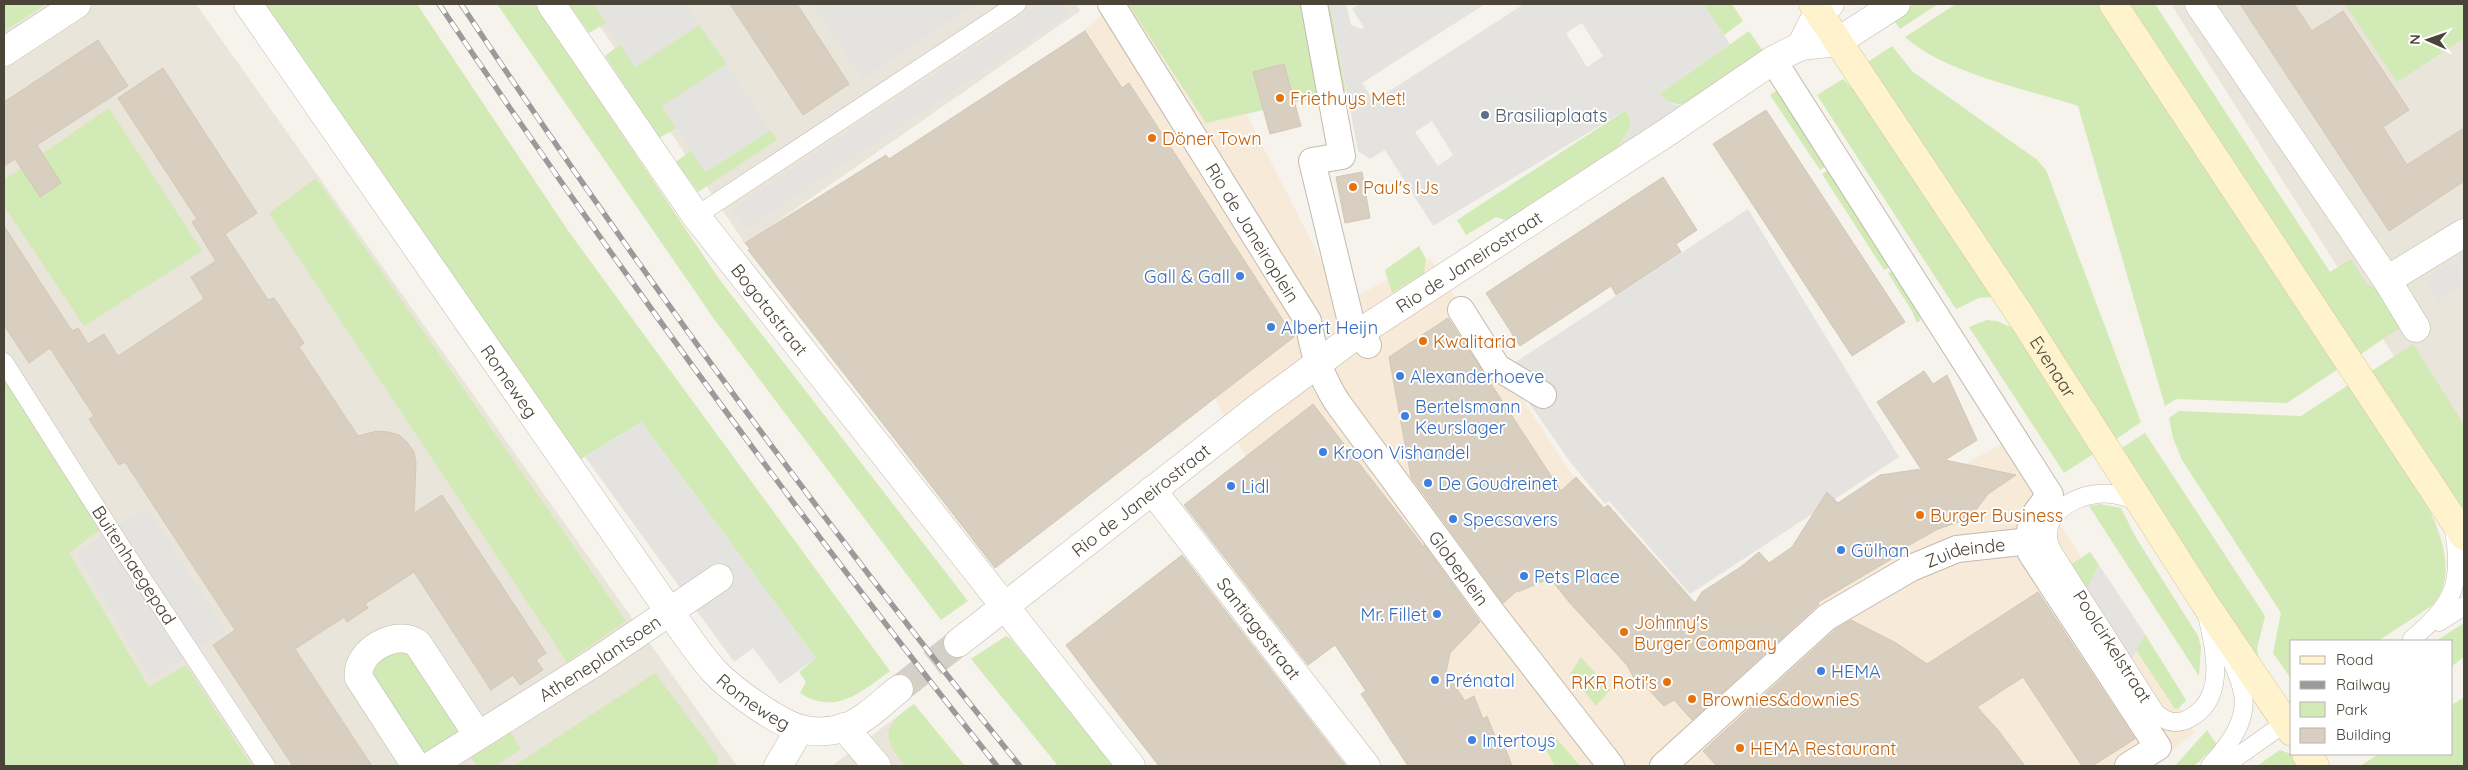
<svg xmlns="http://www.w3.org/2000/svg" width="2468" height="770" viewBox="0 0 2468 770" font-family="Quicksand,sans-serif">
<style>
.residential{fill:#eae5da}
.commercial{fill:#f7ead8}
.green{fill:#d2eab5}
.parking{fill:#e5e3e0;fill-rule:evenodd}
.building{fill:#d8cfc1;stroke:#d3c7b4}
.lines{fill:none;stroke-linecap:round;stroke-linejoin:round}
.tertiary-tunnel{stroke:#d4d0c8;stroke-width:28;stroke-dasharray:28 14;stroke-linecap:butt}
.service-casing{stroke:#c2bbae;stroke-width:19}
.pedestrian-casing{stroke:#c2bbae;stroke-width:28}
.minor-casing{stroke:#c2bbae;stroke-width:29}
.tertiary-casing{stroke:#c2bbae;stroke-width:29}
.secondary-casing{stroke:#d6c79b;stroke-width:29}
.service{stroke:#fff;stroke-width:18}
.pedestrian{stroke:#fff;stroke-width:26}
.minor{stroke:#fff;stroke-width:28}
.tertiary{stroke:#fff;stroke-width:28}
.secondary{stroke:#fff3cd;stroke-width:28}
.rail-casing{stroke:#9a9a9a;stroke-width:5.5}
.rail{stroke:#fff;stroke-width:4;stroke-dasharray:11;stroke-linecap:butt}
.food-dot{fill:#e8710a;stroke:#fff;stroke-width:2}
.service-dot{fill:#5c6f8a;stroke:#fff;stroke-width:2}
.shop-dot{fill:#3f7fe0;stroke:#fff;stroke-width:2}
.labels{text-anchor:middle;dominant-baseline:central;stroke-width:4;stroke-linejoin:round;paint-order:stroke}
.food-label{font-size:18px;fill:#c56008;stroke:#fff;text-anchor:start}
.service-label{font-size:18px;fill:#4e5e75;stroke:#fff;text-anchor:start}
.street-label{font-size:18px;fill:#4b4439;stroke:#fff}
.shop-label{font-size:18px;fill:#366cbe;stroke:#fff;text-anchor:start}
</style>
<rect width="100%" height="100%" fill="#f6f3ec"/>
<g class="residential">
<polygon points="4,4 196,4 737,766 4,766"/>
<polygon points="585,4 1076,4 1080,11 745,244"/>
<polygon points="2171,4 2464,4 2464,467"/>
<polygon points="911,706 962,766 832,766"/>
</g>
<polygon class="commercial" points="1115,4 1190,4 1343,303 1430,258 1673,629 2006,441 2195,732 2154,766 1409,766 1040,67"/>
<g class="green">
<polygon points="4,4 46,4 4,31"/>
<path d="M260,4H417L569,232L890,671C861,692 836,716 800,693L806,682L799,672L816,658L641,422L578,461Z"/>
<polygon points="497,4 535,4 719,279 968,601 941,620 714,319"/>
<polygon points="569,4 594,4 606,23 589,33"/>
<polygon points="1128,4 1330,4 1346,91 1206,123"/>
<polygon points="1703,4 1732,4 1743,21 1724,35"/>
<polygon points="1914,4 1938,4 1900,29 1892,18"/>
<path d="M1956,4H2102L2341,367L2287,403L2176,399L2165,406L2078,106C2026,89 1945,73 1905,37Z"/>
<polygon points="2123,4 2155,4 2330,272 2351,259 2367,284 2380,291 2401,327 2355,358"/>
<polygon points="2345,4 2461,4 2464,8 2464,38 2397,82"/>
<polygon points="699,25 727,64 662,106 677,128 659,138 605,56 621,44 635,67"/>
<path d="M1749,31L1763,51L1691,102C1678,106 1669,105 1659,94Z"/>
<polygon points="1892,46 1913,72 2036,159 2046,170 2141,422 2109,444 1863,65"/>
<polygon points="1843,79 1870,106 1995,297 1979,298 1956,309 1817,95"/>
<polygon points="1784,86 1834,161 1820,170 1770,95"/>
<polygon points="109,108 202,251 84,326 4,206 4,180"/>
<polygon points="1626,110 1630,119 1630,128 1616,150 1508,221 1496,217 1466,235 1457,220"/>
<polygon points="770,130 777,140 698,192 676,162 691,150 706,172"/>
<polygon points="1836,165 1896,264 1884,270 1822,174"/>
<polygon points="316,178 626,621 567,662 269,213"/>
<polygon points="1419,246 1426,259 1424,273 1392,293 1385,270"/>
<polygon points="1898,269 1921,320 1917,323 1912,311 1888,273"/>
<polygon points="1987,320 1997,321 2015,329 2098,451 2064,473 1969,327"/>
<polygon points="2413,344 2464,425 2464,520 2367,374"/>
<polygon points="4,378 99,530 69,553 149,687 186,665 252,766 4,766"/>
<path d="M2353,382C2368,407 2383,432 2399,457C2422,494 2468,564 2433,605L2378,641H2292V680L2273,653L2281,613L2182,460L2173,438L2169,418L2179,411L2301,416Z"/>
<polygon points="2145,433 2265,616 2257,649 2259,660 2117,451"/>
<polygon points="2100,504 2121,508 2135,536 2198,636 2201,647 2199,676 2089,506"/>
<polygon points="2090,552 2099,565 2086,591 2070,565"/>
<polygon points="2464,623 2464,657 2452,666 2452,641 2436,641"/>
<polygon points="2145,634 2186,700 2179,708 2175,709 2136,650"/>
<polygon points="1006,636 1011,639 1115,766 1058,766 971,659"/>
<polygon points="407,643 464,732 420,760 364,671"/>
<polygon points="1581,657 1610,690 1596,706 1570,674"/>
<polygon points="655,673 717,756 718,766 514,766"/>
<polygon points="2464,697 2464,766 2360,766 2379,754 2452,754 2452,705"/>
<path d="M914,704L965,766H905C881,736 882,727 914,704Z"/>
<polygon points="509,730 521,749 495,766 478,766 469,756"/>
<polygon points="2207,730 2217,745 2194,766 2175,766"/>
<polygon points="1552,733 1580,766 1555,766 1542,742"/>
<polygon points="2280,750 2291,754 2300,764 2295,766 2257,766"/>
</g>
<g class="parking">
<polygon points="594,4 686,4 699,25 635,67"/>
<polygon points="812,4 974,4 862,79"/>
<polygon points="1040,4 1062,4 1069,15 746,229 732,209"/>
<path d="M1330,4H1346L1351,25L1362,29L1364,27L1352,9L1359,4H1485L1362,83L1374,101L1524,4H1703L1730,44L1659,94L1672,104L1680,105L1691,102L1616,150L1630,128V119L1626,110L1433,226L1385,150L1370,159L1358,151ZM1582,23L1603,56L1587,67L1566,33ZM1432,121L1453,155L1438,166L1415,132Z"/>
<polygon points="727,64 770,130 705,172 662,106"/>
<polygon points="1748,209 1899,457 1690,594 1609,501 1605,504 1571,463 1505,369"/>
<polygon points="2464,254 2464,284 2438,301 2425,279"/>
<polygon points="641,422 816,658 780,684 753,648 734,662 585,457"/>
<polygon points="146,507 226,631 151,680 76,553"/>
<polygon points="2099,565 2145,634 2132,659 2086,591"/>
</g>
<g class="building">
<polygon points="730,4 797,4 849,84 803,115"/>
<polygon points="2240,4 2294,4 2312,31 2343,11 2409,110 2383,127 2407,165 2464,128 2464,181 2389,231"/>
<polygon points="1085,31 1122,88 1129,83 1294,337 995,568 748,250 750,249 745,243 886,155 889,159"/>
<polygon points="98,40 128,86 37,145 61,183 40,197 15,159 4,166 4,102"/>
<polygon points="1284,64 1301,126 1270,134 1253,72"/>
<polygon points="163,68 257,213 225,234 268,300 274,298 304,343 299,347 358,436 377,431 388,432 399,435 407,442 414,452 416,463 414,513 442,495 546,653 536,660 543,670 520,685 513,675 491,690 414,572 365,604 368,608 347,622 344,617 295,649 372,766 293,766 213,645 235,630 125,462 119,465 89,419 94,416 50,348 29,363 4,325 4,226 72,331 78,328 88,344 104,334 118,356 204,299 191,277 216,261 192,222 197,219 118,98"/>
<polygon points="1766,110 1905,322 1852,356 1713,144"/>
<polygon points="1362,172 1370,218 1345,223 1336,177"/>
<polygon points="1663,177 1697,230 1676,244 1681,252 1616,295 1611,286 1520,346 1486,293"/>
<polygon points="1448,318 1561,491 1576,477 1604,508 1608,505 1695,603 1702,592 1742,566 1759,552 1769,563 1792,547 1827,492 1838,503 1880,475 1921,469 1877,402 1924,371 1933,384 1947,375 1977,440 1945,460 2016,475 1988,494 1976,510 1962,521 1938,529 1906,547 1893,558 1817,603 1819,604 1692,720 1674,700 1664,706 1647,688 1636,682 1627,665 1569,602 1550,578 1518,592 1518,590 1503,603 1411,477 1389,357"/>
<polygon points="1313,404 1424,547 1424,545 1480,622 1450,653 1446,672 1465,701 1474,696 1483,719 1487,716 1496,739 1501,737 1512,766 1408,766 1361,694 1366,691 1335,645 1308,665 1184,505"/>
<polygon points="1182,555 1346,766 1159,766 1099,689 1066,645"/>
<polygon points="2038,592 2135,739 2092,766 2082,766 2023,677 1977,707 1998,730 2025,766 1717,766 1703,751 1836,629 1851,620 1896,643 1927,664"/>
</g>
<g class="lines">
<polyline class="tertiary-tunnel" points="899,689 958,643"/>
<defs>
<g id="service">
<polyline points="696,216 1017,4"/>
<polyline points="4,362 122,548 266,766"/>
<path id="s1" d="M2139,501C2125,497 2111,492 2097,494C2068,497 2035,521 2053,552L2155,712C2164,721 2174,725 2186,720C2228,701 2215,650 2207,615"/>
<polyline points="2439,622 2464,606"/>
<path d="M2412,639C2456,602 2463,582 2453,524"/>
<path d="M2210,766C2229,745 2250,719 2242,689C2239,676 2233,664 2228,652"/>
<polyline points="2224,766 2292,718"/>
</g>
<g id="pedestrian">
<path id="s2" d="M1111,4L1308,321C1314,354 1319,373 1337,402L1490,610L1611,766"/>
<polyline points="1314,4 1342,156 1312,161 1351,322 1368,345"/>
<path d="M1773,60L2050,495C2030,520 2028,521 2031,553L2158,747L2128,766"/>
<polyline points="1461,310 1497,367 1543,395"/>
<path id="s3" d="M1663,766L1827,617L1911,568L1957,549L2030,541"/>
</g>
<g id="minor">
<path id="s4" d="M551,4L696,216L1131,766"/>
<polyline points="2199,4 2387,280 2416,328"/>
<polyline points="4,52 77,4"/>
<polyline points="2387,280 2464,233"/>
<path id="s5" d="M1152,490L1366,766"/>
<polyline points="844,727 877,766"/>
<path d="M416,766L359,678C354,652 398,627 418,644L477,734"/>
<path id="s6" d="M430,766L597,661L719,578"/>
<polyline points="778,766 800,729"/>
</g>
<g id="tertiary">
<path id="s7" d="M248,4L669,611C684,631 698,654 715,672C732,690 778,723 801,729C815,733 829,732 843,728C864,722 882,702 899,689"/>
<polyline points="1830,4 1818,12 1801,46 1837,42 1896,4"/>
<path id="s8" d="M958,643L1259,407L1359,333L1669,131L1773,60L1801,46"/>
</g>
<g id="secondary">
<path id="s9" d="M1813,4L2021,316L2204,602L2292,732"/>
<polyline points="2113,4 2464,536"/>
<polyline points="2306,754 2315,766"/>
</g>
</defs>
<use href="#service" class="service-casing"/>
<use href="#pedestrian" class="pedestrian-casing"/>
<use href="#minor" class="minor-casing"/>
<use href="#tertiary" class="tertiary-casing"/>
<use href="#secondary" class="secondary-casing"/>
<use href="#service" class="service"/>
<use href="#pedestrian" class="pedestrian"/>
<use href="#minor" class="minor"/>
<use href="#tertiary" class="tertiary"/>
<use href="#secondary" class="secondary"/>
<defs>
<g id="rail">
<path d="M439,4C615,265 801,520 997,766"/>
<path d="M461,4C635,266 822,522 1020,766"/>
</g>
</defs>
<use href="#rail" class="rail-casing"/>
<use href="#rail" class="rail"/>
</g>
<g class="food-dot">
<circle cx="1280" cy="98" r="5"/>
<circle cx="1152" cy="138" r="5"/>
<circle cx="1353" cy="187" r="5"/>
<circle cx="1423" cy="341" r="5"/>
<circle cx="1920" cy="515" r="5"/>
<circle cx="1624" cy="632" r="5"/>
<circle cx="1667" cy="682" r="5"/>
<circle cx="1692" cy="699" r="5"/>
<circle cx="1740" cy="748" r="5"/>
</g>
<circle class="service-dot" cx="1485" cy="115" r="5"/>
<g class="shop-dot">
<circle cx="1240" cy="276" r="5"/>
<circle cx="1271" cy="327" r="5"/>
<circle cx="1400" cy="376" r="5"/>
<circle cx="1405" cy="416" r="5"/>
<circle cx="1323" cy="452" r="5"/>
<circle cx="1428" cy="483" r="5"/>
<circle cx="1231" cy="486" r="5"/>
<circle cx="1453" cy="519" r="5"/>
<circle cx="1841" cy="550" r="5"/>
<circle cx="1524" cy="576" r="5"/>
<circle cx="1437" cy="614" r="5"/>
<circle cx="1821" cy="671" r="5"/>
<circle cx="1435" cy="680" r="5"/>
<circle cx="1472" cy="740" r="5"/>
</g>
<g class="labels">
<g class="food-label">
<text x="1290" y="98">Friethuys Met!</text>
<text x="1162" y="138">Döner Town</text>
<text x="1363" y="187">Paul's IJs</text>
<text x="1433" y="341">Kwalitaria</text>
<text x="1930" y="515">Burger Business</text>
<text x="1634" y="622">Johnny's<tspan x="1634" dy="21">Burger Company</tspan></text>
<text x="1657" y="682" text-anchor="end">RKR Roti's</text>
<text x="1702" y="699">Brownies&amp;downieS</text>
<text x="1750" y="748">HEMA Restaurant</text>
</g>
<g class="service-label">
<text x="1495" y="115">Brasiliaplaats</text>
</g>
<g class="street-label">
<text stroke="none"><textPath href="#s2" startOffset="269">Rio de Janeiroplein</textPath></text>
<text stroke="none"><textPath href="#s8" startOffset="638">Rio de Janeirostraat</textPath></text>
<text stroke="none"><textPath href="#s4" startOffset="376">Bogotastraat</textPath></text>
<text stroke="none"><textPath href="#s9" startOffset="435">Evenaar</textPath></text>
<text stroke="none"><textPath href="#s7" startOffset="459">Romeweg</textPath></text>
<text stroke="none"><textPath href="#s8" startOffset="232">Rio de Janeirostraat</textPath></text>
<text stroke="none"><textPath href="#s3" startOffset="376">Zuideinde</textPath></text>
<text transform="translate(134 565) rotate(57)">Buitenhaegepad</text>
<text stroke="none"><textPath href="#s2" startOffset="666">Globeplein</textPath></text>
<text stroke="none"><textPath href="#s5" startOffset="175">Santiagostraat</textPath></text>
<text stroke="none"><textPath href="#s1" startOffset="242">Poolcirkelstraat</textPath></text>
<text stroke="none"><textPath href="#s6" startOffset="201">Atheneplantsoen</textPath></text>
<text stroke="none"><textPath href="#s7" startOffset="864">Romeweg</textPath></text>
</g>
<g class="shop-label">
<text x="1230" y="276" text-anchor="end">Gall &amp; Gall</text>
<text x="1281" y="327">Albert Heijn</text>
<text x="1410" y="376">Alexanderhoeve</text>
<text x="1415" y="406">Bertelsmann<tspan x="1415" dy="21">Keurslager</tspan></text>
<text x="1333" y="452">Kroon Vishandel</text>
<text x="1438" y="483">De Goudreinet</text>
<text x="1241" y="486">Lidl</text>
<text x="1463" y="519">Specsavers</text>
<text x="1851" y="550">Gülhan</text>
<text x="1534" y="576">Pets Place</text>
<text x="1427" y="614" text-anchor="end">Mr. Fillet</text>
<text x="1831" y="671">HEMA</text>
<text x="1445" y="680">Prénatal</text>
<text x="1482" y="740">Intertoys</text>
</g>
</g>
<rect width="2468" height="770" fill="none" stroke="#4b4439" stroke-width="10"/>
<rect x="2290" y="640" width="162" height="115" fill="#ffffff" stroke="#b7b4b0"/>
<rect x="2300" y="656" width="25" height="8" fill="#fff3cd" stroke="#b7b4b0"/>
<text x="2336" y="665" font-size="15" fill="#4b4439">Road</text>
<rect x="2300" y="681" width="25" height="8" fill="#9a9a9a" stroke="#b7b4b0"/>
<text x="2336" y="690" font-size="15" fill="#4b4439">Railway</text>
<rect x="2300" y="702" width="25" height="15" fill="#d2eab5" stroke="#b7b4b0"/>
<text x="2336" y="715" font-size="15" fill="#4b4439">Park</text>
<rect x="2300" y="728" width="25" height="15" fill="#d8cfc1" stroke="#b7b4b0"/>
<text x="2336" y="740" font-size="15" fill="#4b4439">Building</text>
<g transform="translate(2428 40) rotate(272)" stroke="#ffffff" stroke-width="4" paint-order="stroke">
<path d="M0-4L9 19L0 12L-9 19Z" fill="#4b4439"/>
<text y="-8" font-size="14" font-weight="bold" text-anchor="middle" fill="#4b4439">N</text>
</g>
</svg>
